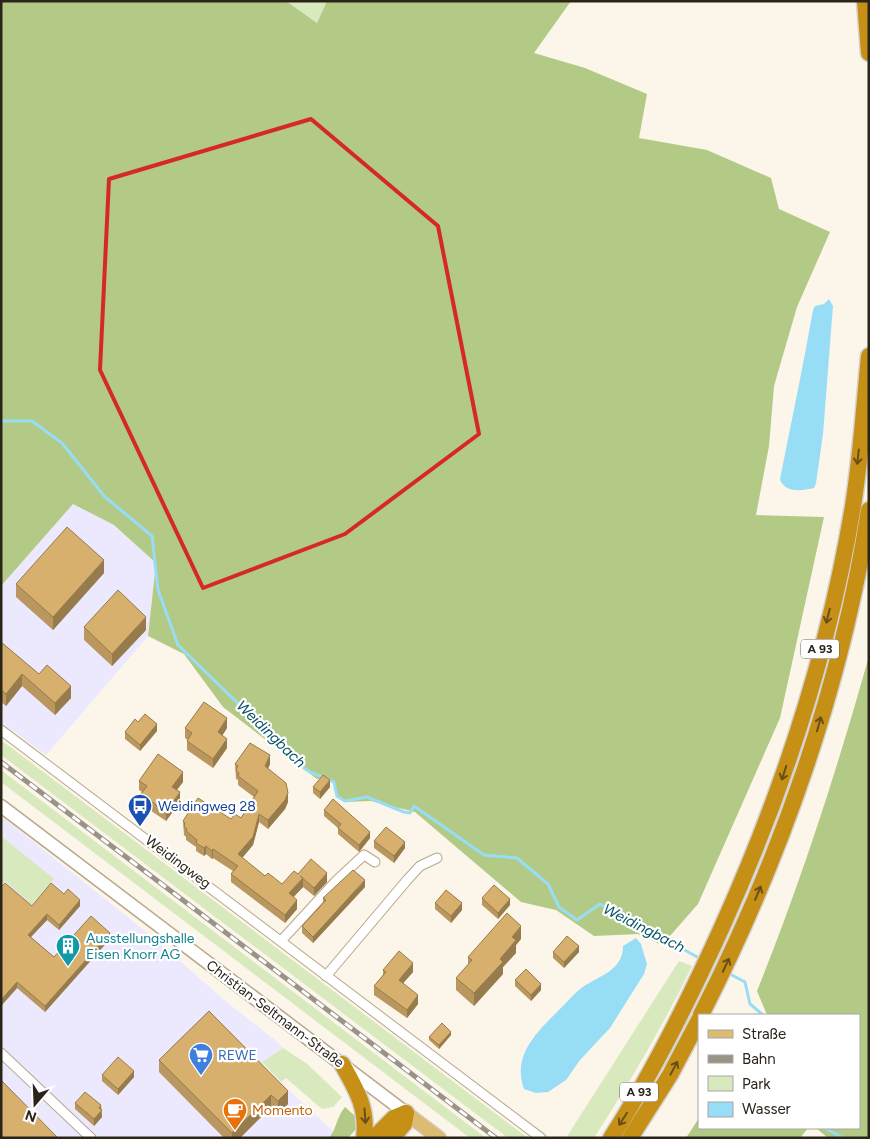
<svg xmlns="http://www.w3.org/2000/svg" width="870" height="1139" viewBox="0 0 870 1139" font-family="Figtree,sans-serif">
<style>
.commercial{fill:#ece8fe}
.green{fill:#d9e9be}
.forest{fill:#b2ca85}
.water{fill:#98ddf6}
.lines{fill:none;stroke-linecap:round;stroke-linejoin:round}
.stream{stroke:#98ddf6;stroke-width:3}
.street-casing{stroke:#b8a78b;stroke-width:11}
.secondary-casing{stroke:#b8a78b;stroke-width:15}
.primary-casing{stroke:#d5d3d1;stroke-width:16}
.highway-casing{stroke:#d5d3d1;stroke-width:19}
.street{stroke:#fff;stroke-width:9}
.secondary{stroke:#fff;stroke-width:12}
.primary{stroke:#dcbc73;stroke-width:14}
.highway{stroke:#c59015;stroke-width:16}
.rail-casing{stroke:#9a9388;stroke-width:5}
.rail{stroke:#fff;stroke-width:3;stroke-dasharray:9;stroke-linecap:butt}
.wall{fill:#b9975e}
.shaded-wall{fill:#967b4c}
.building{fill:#d7b06d;stroke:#967b4c}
.oneway{stroke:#694f17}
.marked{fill:none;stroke:#d62828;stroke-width:4;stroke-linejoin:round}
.labels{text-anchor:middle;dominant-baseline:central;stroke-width:4.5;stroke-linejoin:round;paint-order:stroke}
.shield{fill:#fff;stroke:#6b665e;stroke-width:1}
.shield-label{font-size:12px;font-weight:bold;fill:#2b2419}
.transit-label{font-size:14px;fill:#164399;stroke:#fff;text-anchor:start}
.street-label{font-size:14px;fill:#2b2419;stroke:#fff}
.culture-label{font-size:14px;fill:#0d838f;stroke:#fff;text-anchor:start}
.shop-label{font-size:14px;fill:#366cbe;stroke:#fff;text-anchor:start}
.food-label{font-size:14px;fill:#c56008;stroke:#fff;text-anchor:start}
.water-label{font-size:15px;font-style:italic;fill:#045369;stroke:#fff}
</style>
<rect width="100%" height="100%" fill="#fcf5e9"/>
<g class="commercial">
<polygon points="73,504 115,525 156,563 148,636 46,755 1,722 1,586"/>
<polygon points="1,816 154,938 224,1000 275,1040 283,1048 262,1062 265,1068 334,1132 329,1138 1,1138"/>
</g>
<g class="green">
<polygon points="286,1 327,1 317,23"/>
<polygon points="1,740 528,1138 508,1138 1,755"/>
<polygon points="1,770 486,1138 470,1138 1,782"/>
<polygon points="1,836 54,879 32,905 5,881 1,885"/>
<path d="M679,961L692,966C663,1026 630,1082 594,1138H566Z"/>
<polygon points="283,1048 306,1063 342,1097 333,1107 322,1109 286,1078 281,1082 262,1062"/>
</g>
<g class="forest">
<polygon points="1,1 286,1 317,23 327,1 571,1 534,53 585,68 647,94 639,138 707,150 771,178 779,209 830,232 797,307 774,386 769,446 756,515 824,517 780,718 698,904 662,945 638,934 594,936 556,910 521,902 415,812 371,801 344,802 336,797 333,783 325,778 317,779 223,707 184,654 148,636 156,563 114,525 73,504 1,586"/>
<path d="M869,656V1138H828L816,1128H859V1015H767L757,991C801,882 837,770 869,656Z"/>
<path d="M345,1107L355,1116L357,1128L348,1138H329C337,1128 336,1118 345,1107Z"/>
<polygon points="699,1118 699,1128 808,1128 800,1138 686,1138"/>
</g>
<g class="water">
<path d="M829,299L833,306L832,318L823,434L816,483L814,488C802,491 784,493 780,479C791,423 803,367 813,310L815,306L824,304Z"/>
<path d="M636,938L641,944L647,964L644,974L610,1028L580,1060L566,1080L548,1092L536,1093L524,1089C512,1056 536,1033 558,1011C566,1003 572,996 580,989C597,976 623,972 623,946Z"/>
</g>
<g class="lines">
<g class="stream">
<path d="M1,421H32L62,443L105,497L152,536L158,590L178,645L305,769C315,775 324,777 334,782L337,796L345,801L367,797L404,812L410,813L414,806L484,855L517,858L548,884L559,907L577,920L600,904L701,959"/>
<polyline points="726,972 745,982 750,1004 763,1015"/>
<polyline points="825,1128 843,1138"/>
</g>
<defs>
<g id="street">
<polyline points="1,730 541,1138"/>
<polyline points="281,941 337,880 364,855 375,862"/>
<polyline points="326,976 408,879 420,866 437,858"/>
<polyline points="1,1053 91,1138"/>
</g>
<polyline id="secondary" points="1,806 406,1113"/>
<polyline id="primary" points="406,1113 439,1138"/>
<g id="highway">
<polyline points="865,1 869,53"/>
<path d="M701,1015C781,858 842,685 869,510"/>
<path d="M342,1064C356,1089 368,1108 364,1138"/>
<polyline points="374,1138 394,1118 406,1113"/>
<polyline points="392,1138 404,1124 406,1113"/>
<path d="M611,1138C654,1071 689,1000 722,927C782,794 829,651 853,506C861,457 864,406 869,356"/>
<polyline points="630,1138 670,1075 699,1020"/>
</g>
</defs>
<use href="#street" class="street-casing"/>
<use href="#secondary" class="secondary-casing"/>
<use href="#primary" class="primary-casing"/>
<use href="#highway" class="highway-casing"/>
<use href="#street" class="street"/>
<use href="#secondary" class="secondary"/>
<use href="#primary" class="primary"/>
<use href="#highway" class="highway"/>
<defs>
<polyline id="rail" points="1,762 496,1138"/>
</defs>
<use href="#rail" class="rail-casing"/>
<use href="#rail" class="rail"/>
</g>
<g class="wall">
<polygon points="104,573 53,630 16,597 16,584"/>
<polygon points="84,627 146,630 112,666 84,640"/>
<polygon points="1,642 39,674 71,698 55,715 22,686 6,706 1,702"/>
<polygon points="138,722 157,731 140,751 125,739 125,732"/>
<polygon points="185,728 227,728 222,736 227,748 213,768 187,750 187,741 188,740 185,738"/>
<polygon points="235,764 270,764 268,769 288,802 285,809 268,829 259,822 253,845 242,858 265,876 282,884 298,874 327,882 314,896 303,887 293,897 297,909 285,923 231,882 231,874 233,871 213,858 212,859 206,854 204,856 196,851 196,847 186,840 186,837 184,835 183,821 231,819 241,818 254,797 238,785 238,780 236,779"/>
<polygon points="139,781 183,782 177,790 180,802 166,821 141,804 141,794 142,792 139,790"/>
<polygon points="313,787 330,787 320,799 313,793"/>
<polygon points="324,810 370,838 359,852 338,834 338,828 324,816"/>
<polygon points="374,841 405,848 394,863 374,848"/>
<polygon points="365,887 313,943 302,933 302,926 323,903 323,898"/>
<polygon points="64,894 80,906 59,930 47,920 31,937 54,957 110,939 45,1012 17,988 1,1006 32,906"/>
<polygon points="482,898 510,905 498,919 482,905"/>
<polygon points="435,903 462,910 451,923 435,909"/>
<polygon points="521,939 516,945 516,953 503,967 503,974 474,1006 456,990 456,978 468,965 468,957"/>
<polygon points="553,952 579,952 564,968 553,958"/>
<polygon points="383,970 413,972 403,983 418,1004 407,1018 374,995 374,986 383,975"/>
<polygon points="515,980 541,990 531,1001 515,986"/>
<polygon points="209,1011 288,1104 278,1114 271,1107 240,1138 224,1138 159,1072 159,1060"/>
<polygon points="451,1035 439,1049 429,1040 429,1037"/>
<polygon points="102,1075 134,1077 118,1095 102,1081"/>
<polygon points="75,1103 101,1109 102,1117 94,1126 75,1109"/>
</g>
<g class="shaded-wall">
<polygon points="104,560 104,573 53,630 53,617"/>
<polygon points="146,617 146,630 112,666 112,654"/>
<polygon points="22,674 22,686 6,706 6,694"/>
<polygon points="71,686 71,698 55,715 55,703"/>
<polygon points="227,718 227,728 218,742 218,732"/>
<polygon points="157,724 157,731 140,751 140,745"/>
<polygon points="227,739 227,748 213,768 213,759"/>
<polygon points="270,755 270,764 265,775 265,766"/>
<polygon points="183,772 183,782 172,796 172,787"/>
<polygon points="330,780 330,787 320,799 320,792"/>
<polygon points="180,792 180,802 166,821 166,812"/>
<polygon points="288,793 288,802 285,809 268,829 268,820"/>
<polygon points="259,814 259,822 253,845 238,863 238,854"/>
<polygon points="370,832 370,838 359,852 359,845"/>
<polygon points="405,842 405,848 394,863 394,856"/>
<polygon points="206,846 206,854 204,856 204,848"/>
<polygon points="213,849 213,858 212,859 212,851"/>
<polygon points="327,873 327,882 314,896 314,888"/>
<polygon points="303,878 303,887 289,902 289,893"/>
<polygon points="365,880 365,887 313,943 313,937"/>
<polygon points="510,899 510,905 498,919 498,913"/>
<polygon points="80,900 80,906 59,930 59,925"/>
<polygon points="297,900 297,909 285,923 285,915"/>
<polygon points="462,903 462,910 451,923 451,916"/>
<polygon points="47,914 47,920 28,940 28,935"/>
<polygon points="521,926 521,939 516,945 516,953 503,967 503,974 474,1006 474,993 500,959 512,937"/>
<polygon points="110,933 110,939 45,1012 45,1006"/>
<polygon points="579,946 579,952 564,968 564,962"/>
<polygon points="413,963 413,972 399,988 399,980"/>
<polygon points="17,982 17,988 1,1006 1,1000"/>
<polygon points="541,984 541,990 531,1001 531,995"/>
<polygon points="418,995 418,1004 407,1018 407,1010"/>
<polygon points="451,1032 451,1035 439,1049 439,1045"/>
<polygon points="134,1071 134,1077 118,1095 118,1089"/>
<polygon points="288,1091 288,1104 278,1114 278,1101"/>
<polygon points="271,1095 271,1107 240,1138 232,1138 232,1133"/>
<polygon points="101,1105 102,1117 94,1126 94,1119 99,1108"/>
</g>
<g class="building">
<polygon points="67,527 104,560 53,617 16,584"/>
<polygon points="118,590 146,617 112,654 84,627"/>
<polygon points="1,642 39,674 47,665 71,686 55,703 22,674 6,694 1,690"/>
<polygon points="204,702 227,718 218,732 227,739 213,759 187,741 192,733 185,728"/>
<polygon points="145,714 157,724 140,745 125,732 135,719 138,722"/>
<polygon points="250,743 270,755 265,766 286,783 288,793 285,800 268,820 259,814 253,837 238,854 265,876 268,873 282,884 294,871 298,874 311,859 327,873 314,888 300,876 303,878 289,893 297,900 285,915 231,874 238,866 213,849 212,851 206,846 204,848 196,843 197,840 186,831 187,829 184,826 185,823 183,821 198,798 231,819 235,814 241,818 258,791 238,776 239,773 236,770 238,766 235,764"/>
<polygon points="158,754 183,772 172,787 180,792 166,812 141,794 147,786 139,781"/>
<polygon points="323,775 330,780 320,792 313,787"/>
<polygon points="333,799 370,832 359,845 338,828 341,824 324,810"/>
<polygon points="386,827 405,842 394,856 374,841"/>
<polygon points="353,870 365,880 313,937 302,926 326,900 323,898"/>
<polygon points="5,883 32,906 51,883 64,894 68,889 80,900 59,925 47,914 28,935 54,957 91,916 110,933 45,1006 17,982 1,1000 1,887"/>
<polygon points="494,885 510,899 498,913 482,898"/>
<polygon points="446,890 462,903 451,916 435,903"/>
<polygon points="507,913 521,926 512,937 516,940 500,959 503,962 474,993 456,978 472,960 468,957"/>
<polygon points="567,936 579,946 564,962 553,952"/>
<polygon points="399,951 413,963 399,980 418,995 407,1010 374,986 386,972 383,970"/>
<polygon points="526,969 541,984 531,995 515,980"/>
<polygon points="209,1011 288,1091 278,1101 271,1095 232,1133 159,1060"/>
<polygon points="442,1023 451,1032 439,1045 429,1037"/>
<polygon points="118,1057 134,1071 118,1089 102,1075"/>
<polygon points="1,1080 58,1138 1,1138"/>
<polygon points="85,1092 101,1105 99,1108 102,1110 94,1119 75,1103"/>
</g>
<defs><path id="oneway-shaft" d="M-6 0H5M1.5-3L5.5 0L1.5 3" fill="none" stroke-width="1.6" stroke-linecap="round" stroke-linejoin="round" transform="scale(1.25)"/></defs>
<g class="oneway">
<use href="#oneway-shaft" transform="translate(858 457) rotate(96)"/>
<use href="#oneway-shaft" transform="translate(828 616) rotate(104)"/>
<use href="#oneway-shaft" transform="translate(819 724) rotate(-74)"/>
<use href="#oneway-shaft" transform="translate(784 773) rotate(108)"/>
<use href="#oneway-shaft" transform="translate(758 893) rotate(-67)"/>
<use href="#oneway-shaft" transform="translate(726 965) rotate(-65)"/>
<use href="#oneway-shaft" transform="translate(674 1068) rotate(-62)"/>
<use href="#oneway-shaft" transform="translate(365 1116) rotate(86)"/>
<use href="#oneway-shaft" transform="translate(623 1119) rotate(123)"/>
</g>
<path class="marked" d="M311,119L438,226L479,434L345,534L203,588L100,370L109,179Z"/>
<defs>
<symbol id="bus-pin" viewBox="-11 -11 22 30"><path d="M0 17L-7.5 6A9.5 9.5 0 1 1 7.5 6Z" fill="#1a4fb4" stroke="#fff"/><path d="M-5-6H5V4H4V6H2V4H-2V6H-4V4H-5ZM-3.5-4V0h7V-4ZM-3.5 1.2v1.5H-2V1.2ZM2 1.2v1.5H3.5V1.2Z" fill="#fff"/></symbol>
<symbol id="building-pin" viewBox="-11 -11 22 30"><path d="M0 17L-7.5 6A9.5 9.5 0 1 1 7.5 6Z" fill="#0f9aa8" stroke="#fff"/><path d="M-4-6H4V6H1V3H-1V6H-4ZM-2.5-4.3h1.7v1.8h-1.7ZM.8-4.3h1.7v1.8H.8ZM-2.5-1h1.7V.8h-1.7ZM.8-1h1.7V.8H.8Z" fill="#fff"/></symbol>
<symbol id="supermarket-pin" viewBox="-11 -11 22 30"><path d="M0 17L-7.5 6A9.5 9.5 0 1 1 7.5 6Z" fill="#3f7fe0" stroke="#fff"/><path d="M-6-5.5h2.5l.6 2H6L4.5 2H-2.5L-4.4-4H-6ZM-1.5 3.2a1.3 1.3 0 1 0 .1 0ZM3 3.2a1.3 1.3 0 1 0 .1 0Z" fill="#fff"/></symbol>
<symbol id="cafe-pin" viewBox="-11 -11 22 30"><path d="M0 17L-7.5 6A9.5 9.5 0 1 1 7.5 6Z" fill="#e8710a" stroke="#fff"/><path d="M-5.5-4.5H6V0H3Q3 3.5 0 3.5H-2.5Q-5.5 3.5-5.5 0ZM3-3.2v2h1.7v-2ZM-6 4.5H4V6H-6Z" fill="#fff"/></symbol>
</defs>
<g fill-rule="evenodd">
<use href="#bus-pin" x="126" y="792" width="28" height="38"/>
<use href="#building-pin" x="54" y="932" width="28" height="38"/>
<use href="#supermarket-pin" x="187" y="1041" width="28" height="38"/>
<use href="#cafe-pin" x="221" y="1096" width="28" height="38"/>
</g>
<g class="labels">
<g class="shield">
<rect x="801" y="639.5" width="38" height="19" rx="4"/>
<rect x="620" y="1082.5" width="38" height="19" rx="4"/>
</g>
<g class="shield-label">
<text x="820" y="649">A 93</text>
<text x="639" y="1092">A 93</text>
</g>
<g class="transit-label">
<text x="158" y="806">Weidingweg 28</text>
</g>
<g class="street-label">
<text transform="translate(178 862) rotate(37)">Weidingweg</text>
<text transform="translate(275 1014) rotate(37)">Christian-Seltmann-Straße</text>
</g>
<g class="culture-label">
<text x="86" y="938">Ausstellungshalle<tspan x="86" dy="16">Eisen Knorr AG</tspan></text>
</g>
<g class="shop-label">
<text x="218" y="1055">REWE</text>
</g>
<g class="food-label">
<text x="252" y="1110">Momento</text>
</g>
<g class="water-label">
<text transform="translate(271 734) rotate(44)">Weidingbach</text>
<text transform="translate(644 928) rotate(27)">Weidingbach</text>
</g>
</g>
<rect width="870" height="1139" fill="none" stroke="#2b2419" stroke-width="5"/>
<rect x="698" y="1014" width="162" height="115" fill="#ffffff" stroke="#aaa7a3"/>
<rect x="708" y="1030" width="25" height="8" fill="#dcbc73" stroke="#aaa7a3"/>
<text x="742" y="1039" font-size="15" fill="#2b2419">Straße</text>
<rect x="708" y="1055" width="25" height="8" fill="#9a9388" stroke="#aaa7a3"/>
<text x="742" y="1064" font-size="15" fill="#2b2419">Bahn</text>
<rect x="708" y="1076" width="25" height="15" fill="#d9e9be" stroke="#aaa7a3"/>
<text x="742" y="1089" font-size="15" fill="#2b2419">Park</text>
<rect x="708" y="1102" width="25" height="15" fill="#98ddf6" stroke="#aaa7a3"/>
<text x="742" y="1114" font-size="15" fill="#2b2419">Wasser</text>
<g transform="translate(35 1104) rotate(199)" stroke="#ffffff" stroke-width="4" paint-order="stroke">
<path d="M0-4L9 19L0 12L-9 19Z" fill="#2b2419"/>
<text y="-8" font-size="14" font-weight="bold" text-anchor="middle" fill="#2b2419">N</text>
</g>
</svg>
